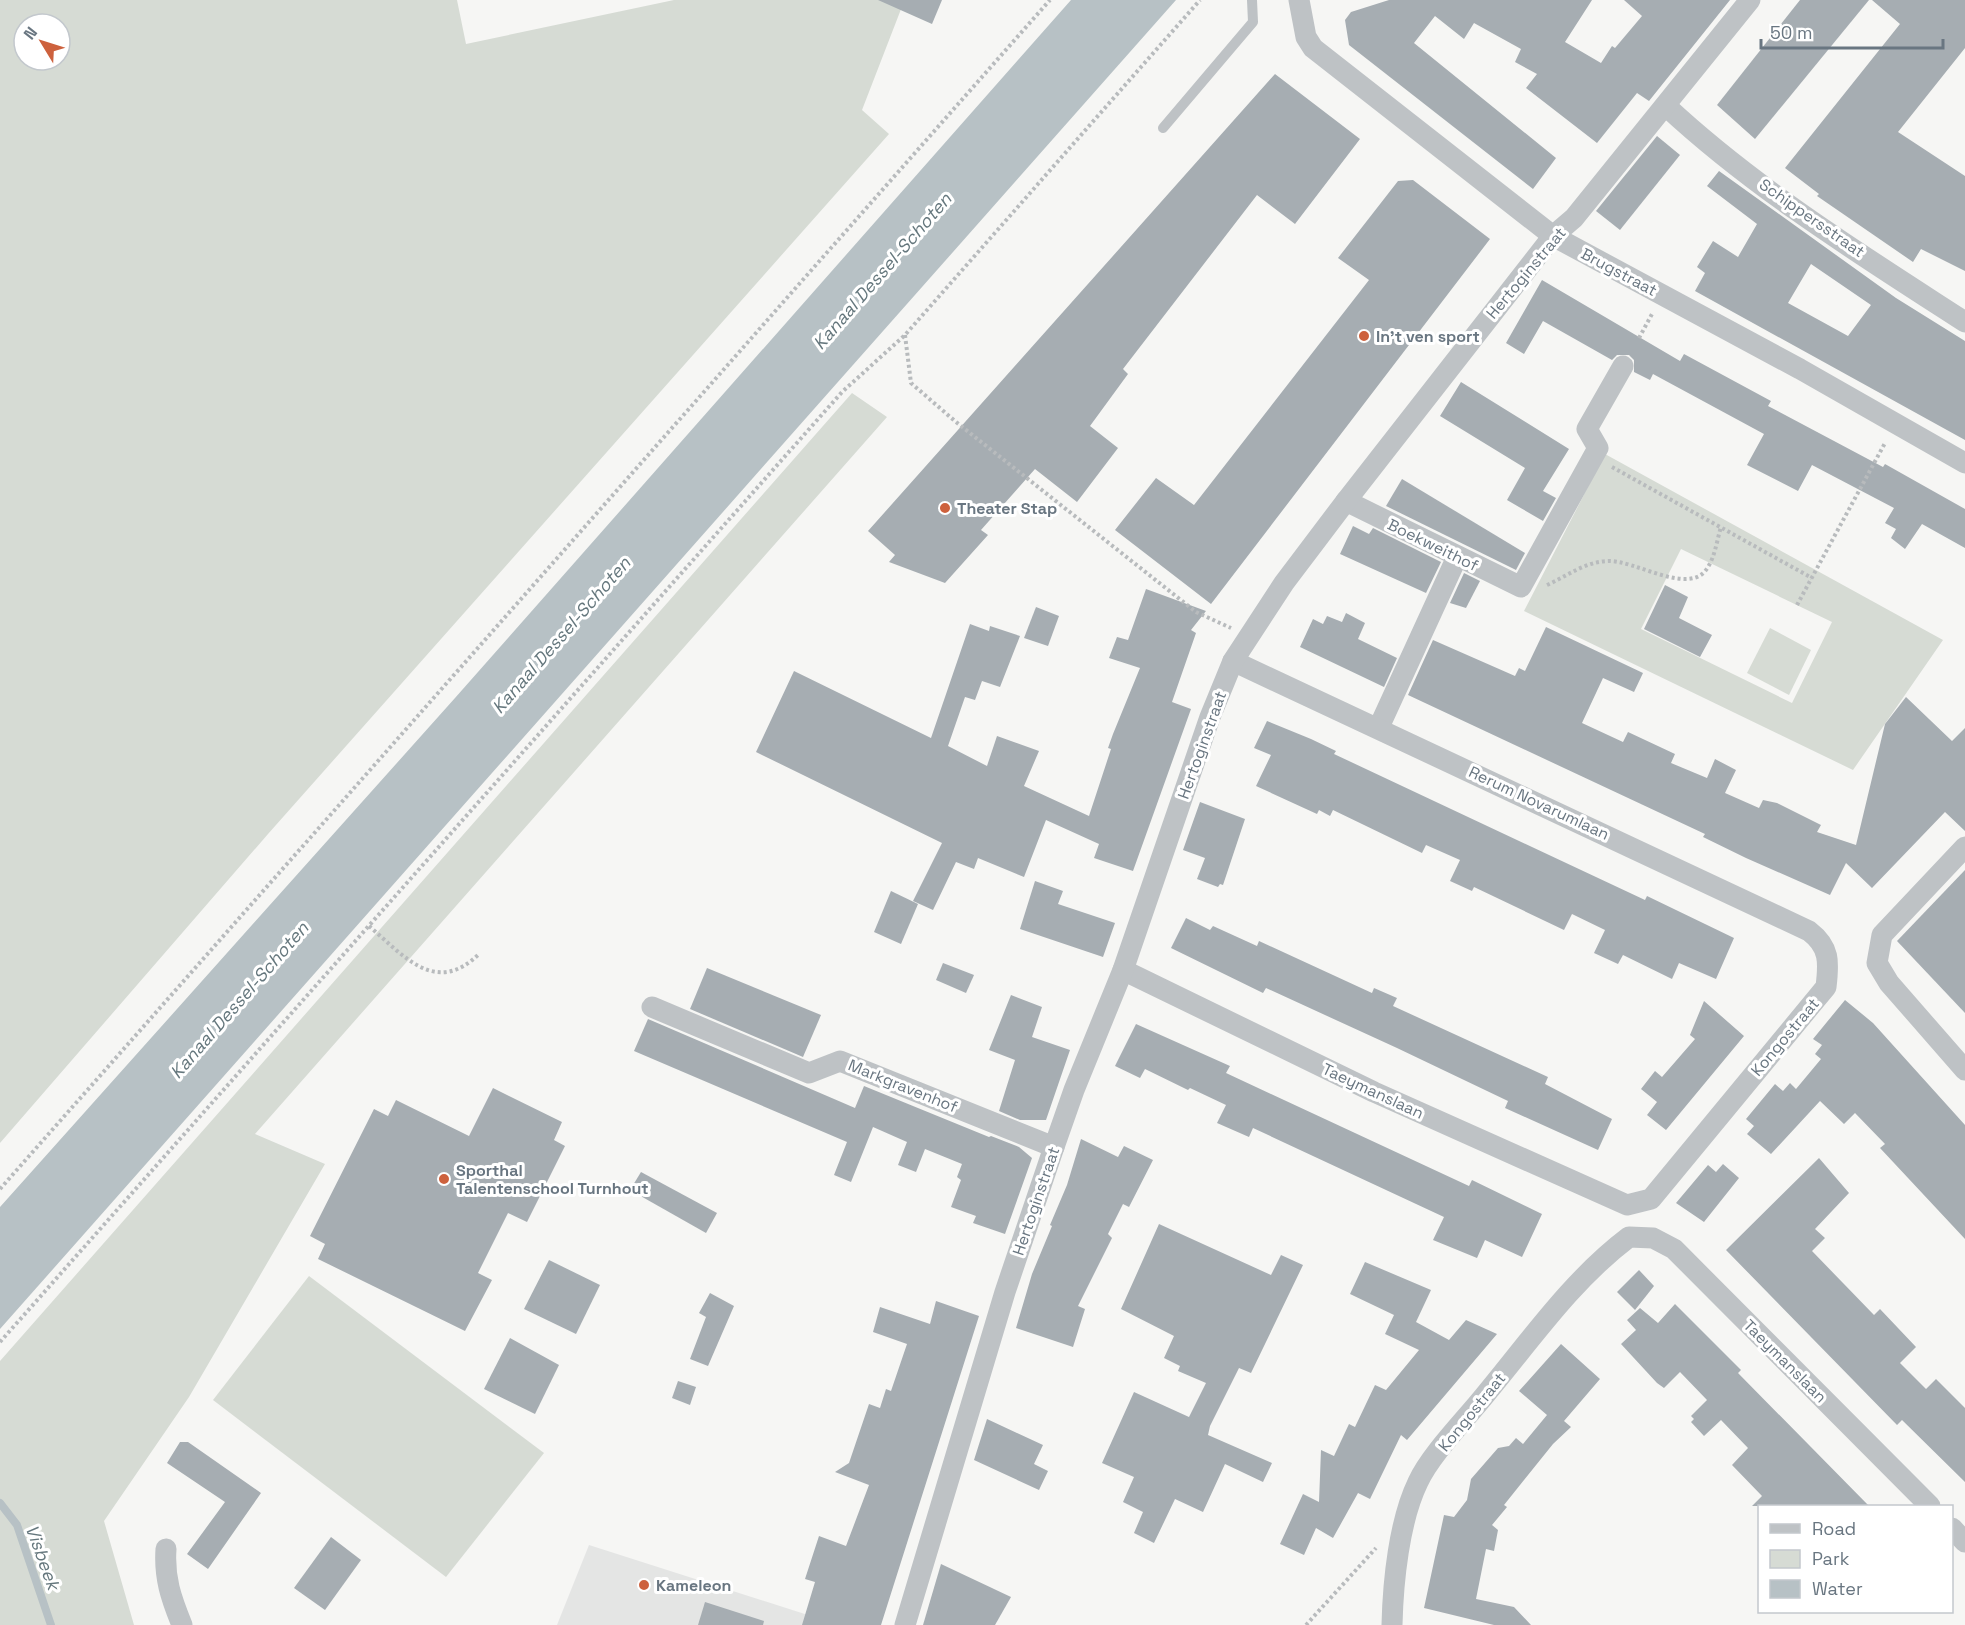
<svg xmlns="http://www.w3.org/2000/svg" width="1965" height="1625" viewBox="0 0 1965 1625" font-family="'Space Grotesk',sans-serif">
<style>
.built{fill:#e4e5e4}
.green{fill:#d6dbd4;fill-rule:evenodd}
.water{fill:#b7c1c5}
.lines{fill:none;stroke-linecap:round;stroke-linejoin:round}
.stream{stroke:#b7c1c5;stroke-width:8}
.building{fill:#a6adb2;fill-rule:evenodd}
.path{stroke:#b8bbbd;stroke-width:4;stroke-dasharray:3 3;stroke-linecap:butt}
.lane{stroke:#bec2c5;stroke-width:10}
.street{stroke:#bec2c5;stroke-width:21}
.poi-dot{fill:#cd613d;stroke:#fff;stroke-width:2}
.labels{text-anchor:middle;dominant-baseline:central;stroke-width:6;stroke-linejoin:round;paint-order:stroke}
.street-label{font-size:16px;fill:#697681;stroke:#fff}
.poi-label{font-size:16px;font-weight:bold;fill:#697681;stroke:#fff;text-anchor:start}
.water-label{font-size:18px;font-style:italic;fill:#65777d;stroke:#fff}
</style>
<rect width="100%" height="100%" fill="#f6f6f4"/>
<polygon class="built" points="589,1545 839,1625 557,1625"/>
<g class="green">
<path d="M0,0H457L466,44L674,0H895L903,4L862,110L889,134L268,834L0,1143ZM24,24H60V60H24Z"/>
<polygon points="852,393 887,417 255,1134 325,1164 189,1397 104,1521 134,1625 0,1625 0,1361"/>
<path d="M1605,454L1943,640L1853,770L1524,611ZM1681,549L1832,622L1792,703L1641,629Z"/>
<polygon points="1770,628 1811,650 1789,695 1747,673"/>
<polygon points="309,1276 544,1453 446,1577 213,1400"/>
</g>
<polygon class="water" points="1071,0 1176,0 0,1329 0,1207 455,698"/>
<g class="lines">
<polyline class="stream" points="0,1503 17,1525 51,1625"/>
</g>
<g class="building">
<polygon points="878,0 942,0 932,24"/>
<polygon points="1389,0 1592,0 1565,42 1601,63 1612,46 1615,48 1642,16 1624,0 1730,0 1649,101 1637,93 1597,143 1526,88 1537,74 1515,62 1521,49 1474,23 1464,39 1435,16 1414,43 1556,158 1533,189 1349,45 1345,20 1351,12"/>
<polygon points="1800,0 1869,0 1755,139 1717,105"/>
<polygon points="1872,0 1965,0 1965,48 1898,132 1965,176 1965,271 1921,249 1913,262 1817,196 1819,194 1785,168 1900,24"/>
<polygon points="1275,74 1360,139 1295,224 1257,195 1123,369 1128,374 1090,426 1118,448 1077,502 1035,469 981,530 988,535 945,583 889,562 895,555 868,531"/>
<polygon points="1657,136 1680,155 1620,230 1596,211"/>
<path d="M1719,171L1896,298L1965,341V440L1695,291L1705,273L1697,267L1713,241L1738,257L1757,224L1707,186ZM1811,264L1871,305L1848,336L1788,303Z"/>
<polygon points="1413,180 1490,239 1211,604 1115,530 1156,478 1194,505 1369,280 1338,258 1398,181"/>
<polygon points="1542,280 1680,361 1684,354 1771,401 1768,406 1883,467 1885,464 1965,509 1965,548 1922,524 1905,549 1891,538 1896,529 1885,523 1894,508 1812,465 1798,491 1747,465 1764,434 1653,374 1650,380 1634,372 1634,360 1629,355 1617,355 1612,360 1543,321 1524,354 1506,343"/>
<polygon points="1461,382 1569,449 1543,491 1556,498 1543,521 1507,500 1525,468 1440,416"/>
<polygon points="1402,479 1525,553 1516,570 1386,506"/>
<polygon points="1353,526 1369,534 1373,528 1441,562 1426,593 1340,554"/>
<polygon points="1464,573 1480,581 1466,608 1450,603"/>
<polygon points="1665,585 1688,597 1679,618 1712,635 1700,657 1644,629"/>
<polygon points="1146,589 1206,611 1191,630 1196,633 1172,702 1191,709 1133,871 1094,858 1099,844 1046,820 1024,877 978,858 974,869 956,862 933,910 913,901 942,843 756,752 794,671 931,738 970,624 989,631 990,626 1020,636 1000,687 982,681 975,700 965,697 948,746 987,766 997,736 1039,751 1024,786 1089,816 1111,749 1108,748 1113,734 1140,668 1109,658 1117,637 1128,640"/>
<polygon points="1036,607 1059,616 1048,646 1024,638"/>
<polygon points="1346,613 1365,623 1358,639 1397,658 1384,687 1300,647 1313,619 1323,624 1327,616 1342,622"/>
<polygon points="1546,627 1643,673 1634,692 1603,678 1582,723 1623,742 1628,732 1675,754 1671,763 1707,778 1715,759 1736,770 1725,793 1759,808 1763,800 1777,803 1821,825 1817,832 1856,845 1885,724 1906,697 1952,741 1965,728 1965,831 1945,812 1872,888 1846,863 1830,895 1746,858 1703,837 1705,834 1408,695 1433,640 1515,676 1519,668 1525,671"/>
<polygon points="1267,721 1311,739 1336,751 1334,754 1645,900 1647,896 1734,938 1716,979 1679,963 1672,979 1623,955 1618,964 1594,953 1605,930 1572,914 1564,930 1474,887 1472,891 1450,881 1460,860 1426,845 1422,853 1333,810 1330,816 1319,810 1317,814 1256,786 1271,755 1254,748"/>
<polygon points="1200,802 1245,819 1223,885 1220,884 1218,887 1197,879 1205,858 1183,850"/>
<polygon points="1965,870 1965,1013 1897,941"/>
<polygon points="1035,881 1063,891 1058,904 1115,923 1103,957 1020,929"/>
<polygon points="891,891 918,904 901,944 874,932"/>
<polygon points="1186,918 1210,930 1213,926 1257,946 1259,941 1372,993 1374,988 1397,998 1393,1006 1548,1077 1545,1084 1612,1119 1598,1150 1505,1108 1508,1101 1397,1048 1266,988 1263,993 1171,948"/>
<polygon points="943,963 974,975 966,993 936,980"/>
<polygon points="707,968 821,1015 803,1057 690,1009"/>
<polygon points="1011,995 1042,1007 1032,1037 1070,1050 1046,1120 1020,1120 999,1111 1015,1060 989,1050"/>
<polygon points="1845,1000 1873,1023 1965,1125 1965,1239 1880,1148 1885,1144 1855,1113 1844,1124 1820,1101 1771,1154 1747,1134 1754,1126 1746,1119 1775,1084 1783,1091 1790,1083 1796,1089 1821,1059 1815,1054 1822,1045 1813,1039"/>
<polygon points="1704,1001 1744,1036 1666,1130 1647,1115 1657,1102 1641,1089 1655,1071 1662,1077 1695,1039 1690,1035"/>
<polygon points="648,1019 855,1108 864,1086 989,1137 991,1136 1019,1147 1032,1158 1005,1234 973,1223 976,1216 951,1207 961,1180 957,1177 962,1164 925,1149 916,1172 898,1165 907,1142 873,1127 851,1182 834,1175 847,1142 634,1051"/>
<polygon points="1136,1024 1230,1066 1226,1073 1469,1186 1472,1180 1542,1214 1522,1257 1485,1240 1477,1258 1433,1240 1444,1217 1253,1128 1249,1137 1217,1123 1226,1105 1190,1088 1188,1090 1145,1069 1140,1078 1115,1066"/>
<polygon points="493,1088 562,1122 554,1140 565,1146 527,1222 508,1213 478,1273 492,1280 465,1331 318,1259 325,1244 310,1236 374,1109 388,1116 396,1100 469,1136"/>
<polygon points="1081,1139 1118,1157 1124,1146 1153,1160 1129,1207 1123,1204 1108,1234 1112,1238 1078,1306 1085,1309 1073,1347 1016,1328 1032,1274 1052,1226 1050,1225 1067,1185"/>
<polygon points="1819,1158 1849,1193 1815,1229 1825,1238 1812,1251 1874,1315 1880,1309 1916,1347 1900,1363 1926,1389 1936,1379 1965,1408 1965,1482 1902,1420 1897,1425 1726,1250"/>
<polygon points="1723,1164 1739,1178 1704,1222 1676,1203 1708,1165 1716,1172"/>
<polygon points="641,1172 717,1213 706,1233 630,1190"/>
<polygon points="1159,1224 1271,1275 1281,1255 1303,1265 1251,1373 1239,1368 1210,1426 1208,1435 1272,1463 1263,1482 1225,1464 1203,1512 1175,1499 1154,1543 1134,1533 1143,1512 1123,1502 1134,1477 1102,1463 1134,1392 1189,1417 1206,1383 1178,1371 1180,1366 1164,1358 1174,1336 1121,1309"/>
<polygon points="549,1260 600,1285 576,1334 524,1309"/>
<polygon points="1365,1262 1431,1290 1416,1322 1449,1340 1466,1320 1497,1334 1407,1440 1401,1435 1370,1499 1358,1493 1333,1538 1316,1528 1304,1555 1280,1544 1303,1494 1319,1502 1321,1450 1334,1456 1349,1424 1355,1427 1375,1385 1386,1390 1419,1350 1385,1334 1394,1315 1350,1294"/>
<polygon points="1639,1270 1654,1286 1635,1310 1617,1292"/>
<polygon points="710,1293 734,1306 708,1366 690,1359 706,1317 699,1313"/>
<polygon points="936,1301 979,1316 881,1625 802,1625 815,1582 805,1579 819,1536 846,1546 869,1485 835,1472 849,1463 869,1404 880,1408 886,1389 891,1391 907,1344 873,1332 880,1307 930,1324"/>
<polygon points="1675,1304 1741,1370 1738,1373 1869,1506 1752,1506 1762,1496 1732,1465 1748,1448 1721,1420 1704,1436 1691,1422 1694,1419 1691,1416 1707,1400 1680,1372 1664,1388 1657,1383 1621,1344 1636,1330 1627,1320 1640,1308 1658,1323"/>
<polygon points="510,1338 559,1365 535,1414 484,1389"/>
<polygon points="1561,1344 1600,1379 1564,1421 1571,1427 1553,1444 1504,1505 1507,1507 1492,1525 1498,1530 1494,1551 1486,1549 1476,1599 1514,1607 1531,1625 1494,1625 1424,1608 1444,1515 1454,1517 1467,1500 1471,1479 1498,1448 1509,1446 1516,1438 1523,1444 1547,1415 1519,1391"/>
<polygon points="678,1381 696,1387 690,1405 672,1398"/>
<polygon points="987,1419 1043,1445 1034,1464 1048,1471 1039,1490 974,1460"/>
<polygon points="180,1442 188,1442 261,1493 208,1569 187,1554 225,1502 167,1463"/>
<polygon points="331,1537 361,1560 325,1610 294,1588"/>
<polygon points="941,1564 1011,1597 995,1625 923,1625"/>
<polygon points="705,1602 764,1621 763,1625 698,1625"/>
</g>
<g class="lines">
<g class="path">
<polyline points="905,335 911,383 956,422 1196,612 1231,628"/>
<polyline points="1639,338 1652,314"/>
<polyline points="1612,467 1812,578"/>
<path d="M1547,585C1567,576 1585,562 1607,561C1634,559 1691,598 1708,567C1715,556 1717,540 1721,527"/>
<polyline points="1797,605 1885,443"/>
<path d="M369,926C404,956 436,997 480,953"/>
<polyline points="0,1189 1050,0"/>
<polyline points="0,1342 842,392 905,335 1200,0"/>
<polyline points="1306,1625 1376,1548"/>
</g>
<polyline class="lane" points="1163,128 1253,22 1252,0"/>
<g class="street">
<polyline points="1299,0 1306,37 1313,48 1553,236 1800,369 1965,463"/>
<path d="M1666,106C1755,189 1863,256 1965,322"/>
<polyline points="1346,501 1521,587 1598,448 1587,429 1623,366"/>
<polyline points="1379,727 1457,557"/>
<polyline points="1965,847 1882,935 1877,963 1889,983 1965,1070"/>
<path d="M1123,970L1374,1092L1627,1205L1651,1199L1826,987C1829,962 1830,947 1809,931L1233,661"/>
<polyline points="652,1007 809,1073 840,1061 1054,1147"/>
<polyline points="1952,1528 1965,1542"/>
<path d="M166,1549C164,1578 171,1598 182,1625"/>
<polyline points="905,1625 1005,1292 1054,1147 1074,1090 1123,970 1210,717 1233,661 1284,583 1346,501 1553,236 1574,218 1750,0"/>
<path d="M1392,1625C1393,1582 1399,1521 1418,1482C1431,1454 1465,1420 1485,1395C1530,1341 1572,1280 1629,1237L1653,1238L1674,1249L1930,1506"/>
</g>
</g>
<g class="poi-dot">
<circle cx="1364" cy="336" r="6"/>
<circle cx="945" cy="508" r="6"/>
<circle cx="444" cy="1179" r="6"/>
<circle cx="644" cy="1585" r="6"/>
</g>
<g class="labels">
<g class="street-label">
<text transform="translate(1812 218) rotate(35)">Schippersstraat</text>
<text transform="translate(1619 272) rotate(28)">Brugstraat</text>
<text transform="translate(1526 273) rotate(-50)">Hertoginstraat</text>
<text transform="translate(1433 545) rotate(26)">Boekweithof</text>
<text transform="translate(1202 745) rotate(-70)">Hertoginstraat</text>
<text transform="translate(1539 803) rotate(25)">Rerum Novarumlaan</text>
<text transform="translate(1785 1037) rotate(-50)">Kongostraat</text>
<text transform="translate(903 1086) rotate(22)">Markgravenhof</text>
<text transform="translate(1373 1091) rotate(25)">Taeymanslaan</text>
<text transform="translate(1036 1201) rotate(-71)">Hertoginstraat</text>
<text transform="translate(1785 1361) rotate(45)">Taeymanslaan</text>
<text transform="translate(1472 1412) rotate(-51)">Kongostraat</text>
</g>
<g class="poi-label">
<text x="1376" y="336">In't ven sport</text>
<text x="957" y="508">Theater Stap</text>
<text x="456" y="1170">Sporthal<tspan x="456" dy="18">Talentenschool Turnhout</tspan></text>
<text x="656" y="1585">Kameleon</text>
</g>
<g class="water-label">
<text transform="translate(882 271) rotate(-49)">Kanaal Dessel-Schoten</text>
<text transform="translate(561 635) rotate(-49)">Kanaal Dessel-Schoten</text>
<text transform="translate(239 1000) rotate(-49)">Kanaal Dessel-Schoten</text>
<text transform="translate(43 1557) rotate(70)">Visbeek</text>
</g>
</g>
<rect x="1758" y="1505" width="195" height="108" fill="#ffffff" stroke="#c3c8cd" stroke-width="1.5"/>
<rect x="1770" y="1524" width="30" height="9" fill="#bec2c5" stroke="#c3c8cd" stroke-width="1.5"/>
<text x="1812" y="1535" font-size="18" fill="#697681">Road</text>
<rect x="1770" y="1550" width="30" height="18" fill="#d6dbd4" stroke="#c3c8cd" stroke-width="1.5"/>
<text x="1812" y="1565" font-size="18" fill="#697681">Park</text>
<rect x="1770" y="1580" width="30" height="18" fill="#b7c1c5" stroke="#c3c8cd" stroke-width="1.5"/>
<text x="1812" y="1595" font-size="18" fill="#697681">Water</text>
<g transform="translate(42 42) rotate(308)"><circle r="28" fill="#ffffff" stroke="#c3c8cd" stroke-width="1.5"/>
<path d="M0-4.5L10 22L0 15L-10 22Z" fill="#cd613d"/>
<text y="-9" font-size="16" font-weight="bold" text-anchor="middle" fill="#697681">N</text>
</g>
<path d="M1761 39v9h182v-9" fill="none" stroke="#697681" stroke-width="3"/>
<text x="1770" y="39" font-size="18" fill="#697681" stroke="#ffffff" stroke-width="4.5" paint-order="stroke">50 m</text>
</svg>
